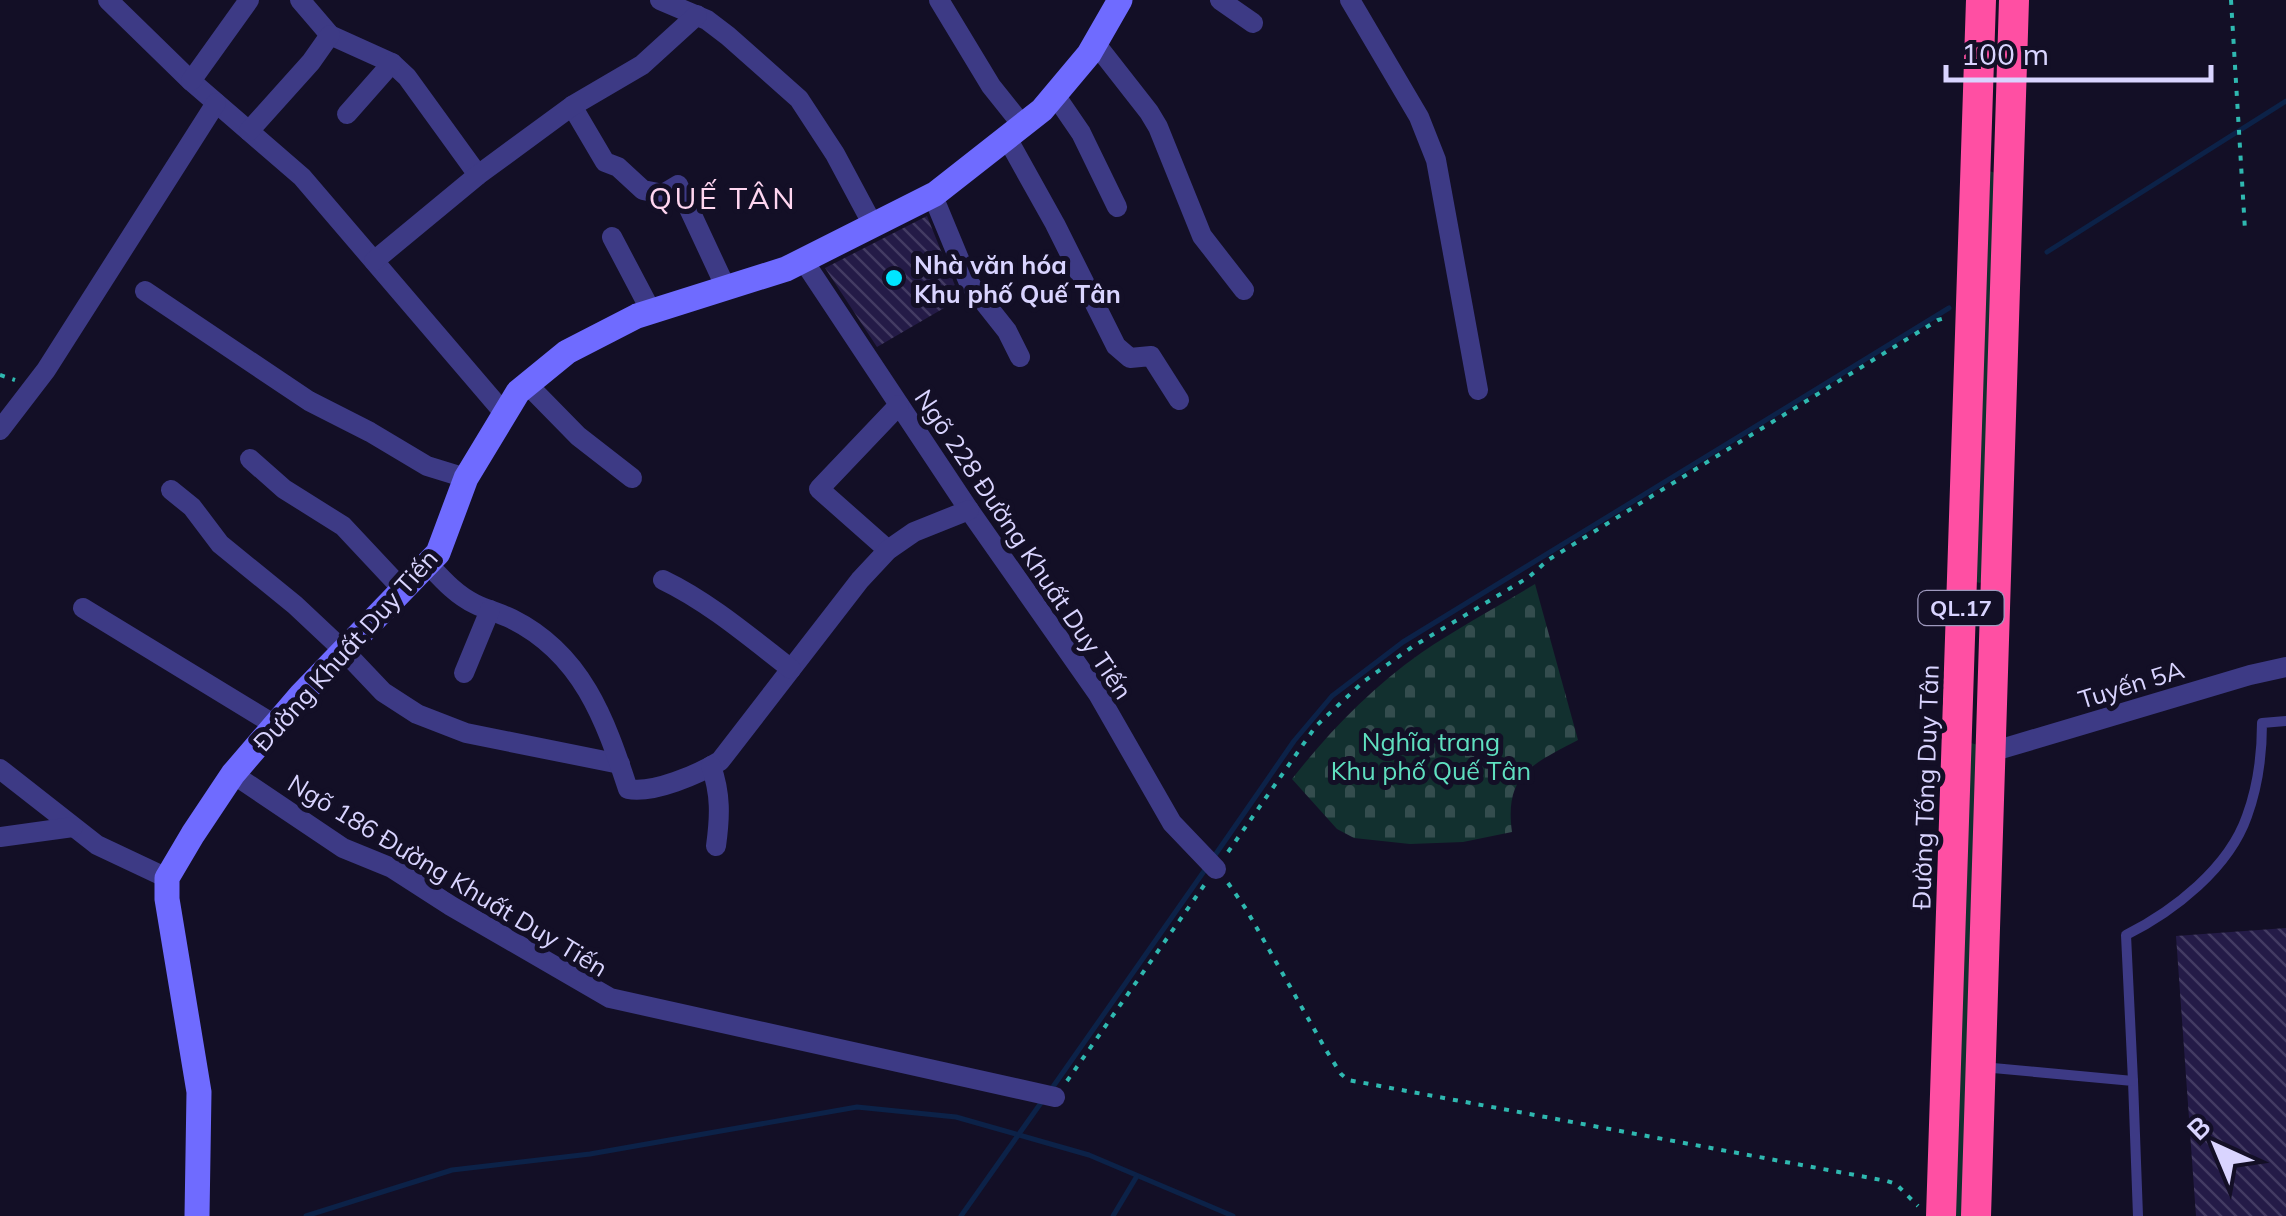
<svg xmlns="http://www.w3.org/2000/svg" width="2286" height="1216" viewBox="0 0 2286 1216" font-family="Mulish,sans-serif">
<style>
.green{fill:#12302f}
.cemetery{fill:url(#cemetery-stones)}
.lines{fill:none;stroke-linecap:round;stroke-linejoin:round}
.stream{stroke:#0c2248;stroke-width:5}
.building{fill:url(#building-back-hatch)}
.path{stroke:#2fb8b0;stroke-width:4;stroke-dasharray:5 8;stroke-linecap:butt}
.lane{stroke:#3d3a85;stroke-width:10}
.street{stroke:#3d3a85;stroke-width:20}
.secondary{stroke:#6f6bff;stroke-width:25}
.highway{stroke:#ff4fa3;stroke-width:30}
.poi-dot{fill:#00e5ff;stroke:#130f26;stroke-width:4}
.labels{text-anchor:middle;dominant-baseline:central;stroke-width:10;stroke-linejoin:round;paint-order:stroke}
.shield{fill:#130f26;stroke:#9e99be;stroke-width:2.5}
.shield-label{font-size:22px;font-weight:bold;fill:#d9d4ff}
.poi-label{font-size:25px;font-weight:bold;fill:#d9d4ff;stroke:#130f26;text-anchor:start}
.street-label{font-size:25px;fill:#d9d4ff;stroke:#130f26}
.park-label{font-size:25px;fill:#5fe0c0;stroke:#130f26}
.quarter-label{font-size:30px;letter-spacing:2.5px;fill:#ffd6f0;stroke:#130f26}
</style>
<defs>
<pattern id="cemetery-stones" width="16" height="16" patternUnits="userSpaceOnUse" patternTransform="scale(2.5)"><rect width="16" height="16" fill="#12302f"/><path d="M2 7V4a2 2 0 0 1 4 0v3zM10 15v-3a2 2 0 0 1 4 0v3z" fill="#344d4e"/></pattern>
<pattern id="building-back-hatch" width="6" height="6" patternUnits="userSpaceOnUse" patternTransform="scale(2.5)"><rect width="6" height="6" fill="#241b47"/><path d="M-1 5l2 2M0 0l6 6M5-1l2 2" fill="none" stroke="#433b63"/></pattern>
</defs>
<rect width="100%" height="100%" fill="#130f26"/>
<g class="green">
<polygon points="1989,171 1996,173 1984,580 1980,583 1976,582"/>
<polygon points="1971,743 1978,745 1966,1216 1951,1216"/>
</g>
<path class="cemetery" d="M1535,584L1578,740C1533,764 1504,774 1512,832L1463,842L1410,844L1354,838L1337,829L1292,779C1329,732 1371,688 1421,653C1457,628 1497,607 1535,584Z"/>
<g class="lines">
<g class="stream">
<polyline points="2047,252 2286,101"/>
<polyline points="1213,858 1294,741 1332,696 1403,642 1949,308"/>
<polyline points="1050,1091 1207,867"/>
<polyline points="306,1216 452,1170 590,1154 857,1107 956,1117 1089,1155 1233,1216"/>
<polyline points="961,1216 1043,1100"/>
<polyline points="1113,1216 1137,1176"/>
</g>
</g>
<g class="building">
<polygon points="927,216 956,288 963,297 877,347 825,268"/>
<polygon points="2286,928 2286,1216 2196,1216 2176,936"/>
</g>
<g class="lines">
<g class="path">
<polyline points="2231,0 2245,230"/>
<polyline points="0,375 15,380"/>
<polyline points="1228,852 1316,726 1363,682 1412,647 1529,577 1548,560 1938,320 1945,318"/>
<polyline points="1228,883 1246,909 1326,1050 1341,1074 1348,1080 1887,1181 1896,1184 1918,1206"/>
<polyline points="1067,1081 1205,884"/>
</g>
<g class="lane">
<polyline points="1982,1067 2133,1081 2138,1216"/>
<path d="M2133,1081L2126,935C2174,911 2229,868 2247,816C2258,786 2262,755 2262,723L2286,721"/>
</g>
<g class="street">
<polyline points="108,0 191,81 302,177 504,413"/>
<polyline points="300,0 330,35 392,63 407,77 478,175"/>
<polyline points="660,0 707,20 728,36 799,99 835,154 873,225"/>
<polyline points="939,0 991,86 1023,126"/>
<polyline points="1220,0 1253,23"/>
<polyline points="1350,0 1419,117 1436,160 1478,390"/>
<polyline points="1095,43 1149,112 1158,127 1202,236 1244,290"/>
<polyline points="191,81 249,0"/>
<polyline points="1055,95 1081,133 1117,207"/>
<polyline points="572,106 605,162 618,167 643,190 663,194 678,185 726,288"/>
<polyline points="347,114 392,63"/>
<polyline points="249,131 311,62 330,35"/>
<polyline points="1007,138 1055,224 1116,346 1130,358 1151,356 1179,400"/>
<polyline points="933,196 969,283 1007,331 1020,357"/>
<polyline points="612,237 651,311"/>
<polyline points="803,260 969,510 1098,694 1172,823 1216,869"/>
<polyline points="374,261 478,175 572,106 642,65 697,15"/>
<polyline points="145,291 309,401 370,432 427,466 466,478"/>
<polyline points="527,384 578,436 632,478"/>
<polyline points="0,430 46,370 216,103"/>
<polyline points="250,459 284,489 343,526 403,590"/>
<polyline points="171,490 192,507 220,544 295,605 344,651 383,692 417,714 466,733 620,764"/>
<polyline points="888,550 819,489 899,405"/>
<path d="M428,564C442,579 456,595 475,604C487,610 500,613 512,619C582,654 605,719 628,789C653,794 699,774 720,761L860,580L888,550L914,532L969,510"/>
<path d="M663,580C709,602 751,638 791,669"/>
<polyline points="83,608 275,725"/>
<polyline points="464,673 490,610"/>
<polyline points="1991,752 2250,675 2286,667"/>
<path d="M711,766C721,794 720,817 716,846"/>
<polyline points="0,769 97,845 167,878"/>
<polyline points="233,774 343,848 392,868 451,906 610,998 1055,1097"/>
<polyline points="0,837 73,827"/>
</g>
<polyline class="secondary" points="197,1216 199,1092 167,899 167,878 193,834 233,774 301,695 438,553 466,478 518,392 567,352 637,316 786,269 935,194 1042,110 1089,54 1120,0"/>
<g class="highway">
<polyline points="1941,1216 1981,0"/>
<polyline points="1976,1216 2014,0"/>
</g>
</g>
<circle class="poi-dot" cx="894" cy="278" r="10"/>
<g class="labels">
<rect class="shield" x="1918.5" y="591" width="85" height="34" rx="8"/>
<g class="shield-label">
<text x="1961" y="608">QL.17</text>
</g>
<g class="poi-label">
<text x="914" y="264">Nhà văn hóa<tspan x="914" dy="29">Khu phố Quế Tân</tspan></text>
</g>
<g class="street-label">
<text transform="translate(1024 544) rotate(56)">Ngõ 228 Đường Khuất Duy Tiến</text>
<text transform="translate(345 650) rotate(-48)">Đường Khuất Duy Tiến</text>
<text transform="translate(2131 684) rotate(-17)">Tuyến 5A</text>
<text transform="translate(1925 787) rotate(-88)">Đường Tống Duy Tân</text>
<text transform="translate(448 875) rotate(31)">Ngõ 186 Đường Khuất Duy Tiến</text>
</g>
<g class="park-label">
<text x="1431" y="741">Nghĩa trang<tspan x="1431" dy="29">Khu phố Quế Tân</tspan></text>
</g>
<g class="quarter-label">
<text x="723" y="198">QUẾ TÂN</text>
</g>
</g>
<g transform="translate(2216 1146) rotate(316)" stroke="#130f26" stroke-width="8" paint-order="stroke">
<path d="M0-8L18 38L0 25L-18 38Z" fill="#d9d4ff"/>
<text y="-15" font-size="28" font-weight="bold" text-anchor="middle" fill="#d9d4ff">B</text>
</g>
<path d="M1946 65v15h265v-15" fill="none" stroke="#d9d4ff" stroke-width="5"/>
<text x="1961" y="65" font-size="30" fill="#d9d4ff" stroke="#130f26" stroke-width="8" paint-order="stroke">100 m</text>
</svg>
